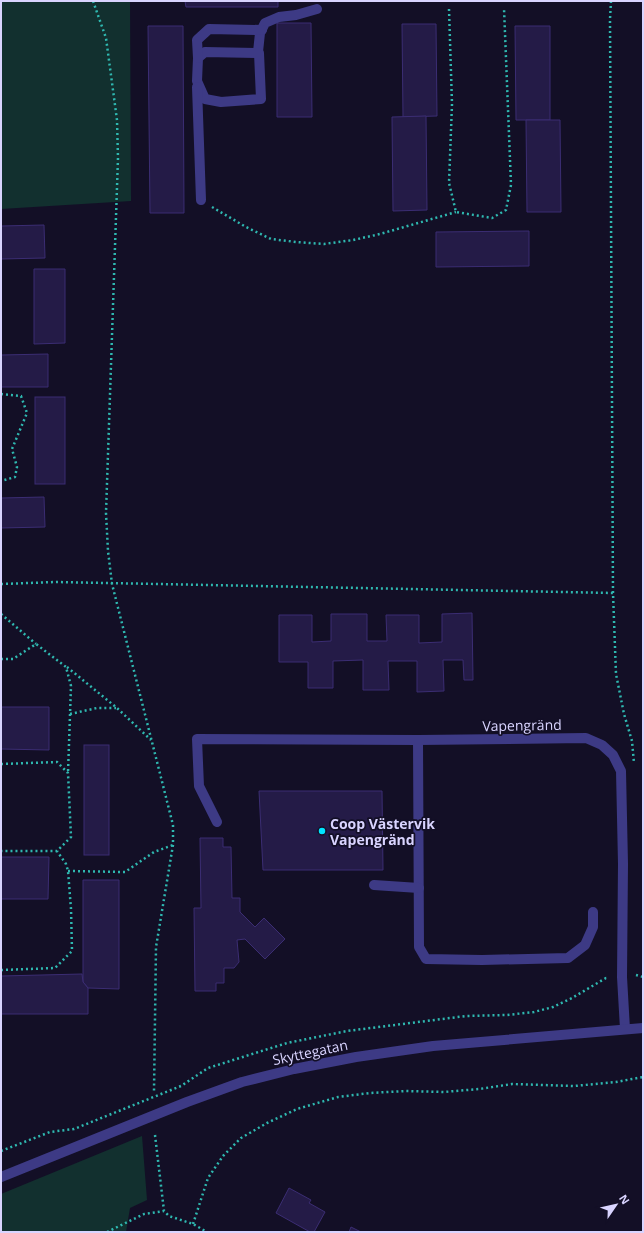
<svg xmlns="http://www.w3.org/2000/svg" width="644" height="1233" viewBox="0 0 644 1233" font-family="'Open Sans',sans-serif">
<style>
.green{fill:#12302f}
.building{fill:#241b47;stroke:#3b2d73}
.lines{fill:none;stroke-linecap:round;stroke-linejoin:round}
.path{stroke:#2fb8b0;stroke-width:2.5;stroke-dasharray:2 3;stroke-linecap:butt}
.minor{stroke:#3d3a85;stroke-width:10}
.poi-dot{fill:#00e5ff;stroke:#130f26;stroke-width:1.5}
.labels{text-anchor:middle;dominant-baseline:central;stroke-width:3.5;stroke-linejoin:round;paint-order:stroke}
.street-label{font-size:14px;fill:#d9d4ff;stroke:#130f26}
.poi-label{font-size:14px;font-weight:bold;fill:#d9d4ff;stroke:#130f26;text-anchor:start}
</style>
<rect width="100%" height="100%" fill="#130f26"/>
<g class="green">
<polygon points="1,1 130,1 131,201 1,209"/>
<polygon points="142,1136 147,1200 130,1208 126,1232 1,1232 1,1194"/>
</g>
<g class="building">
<polygon points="185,1 278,1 278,7 186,7"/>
<polygon points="277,23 311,23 312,117 277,117"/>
<polygon points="402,24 436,24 437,116 403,117"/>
<polygon points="148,26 183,26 184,213 150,213"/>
<polygon points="515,26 550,26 550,120 516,120"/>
<polygon points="426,116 427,210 393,211 392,117"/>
<polygon points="526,120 560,120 561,212 527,212"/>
<polygon points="44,225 45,258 1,259 1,226"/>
<polygon points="529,231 529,266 436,267 436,232"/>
<polygon points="34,269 65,269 65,343 34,344"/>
<polygon points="48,354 48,387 1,387 1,355"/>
<rect x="35" y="397" width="30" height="87"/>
<polygon points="44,497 45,527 1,528 1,498"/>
<polygon points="472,613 473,680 464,680 463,660 443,660 444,691 417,692 417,661 388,661 389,690 363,690 363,660 333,661 333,688 308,688 308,662 279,662 279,615 312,615 312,642 331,641 331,614 367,614 367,641 387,641 386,615 419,615 419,643 442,642 442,614"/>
<polygon points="1,707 49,707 49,750 1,749"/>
<rect x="84" y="745" width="25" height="110"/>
<polygon points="259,791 382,791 383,870 263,870"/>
<polygon points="200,838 223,838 223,847 231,847 232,898 240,898 240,912 255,927 264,918 285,939 265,959 245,939 237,940 239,962 234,968 224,968 224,983 216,983 216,991 195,991 194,908 201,908"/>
<polygon points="1,857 49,857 48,899 1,899"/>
<polygon points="83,880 119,880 119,989 88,988 83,982"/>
<polygon points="82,974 83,982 88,988 88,1014 1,1014 1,976"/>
<polygon points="289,1188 311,1200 309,1203 325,1212 314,1232 310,1232 276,1213"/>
<polygon points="351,1227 361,1232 349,1232"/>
</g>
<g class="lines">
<g class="path">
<polyline points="93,1 106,38 117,120 118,158 106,513 108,551 112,584 173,825 173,845 156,947 154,1091"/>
<polyline points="611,1 610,19 613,593 616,674 624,714 632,741 634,763"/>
<polyline points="449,9 452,104 449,183 456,212 492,218 506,210 511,185 504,8"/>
<polyline points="212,207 246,227 271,239 296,242 324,244 353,240 380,234 456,212"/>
<polyline points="1,394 21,396 27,413 12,449 17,467 15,477 1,481"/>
<polyline points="1,584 56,582 613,593"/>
<polyline points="1,614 36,644"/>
<polyline points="1,659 13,659 36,644 66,667 71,686 68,773"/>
<polyline points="67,667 117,708 151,740"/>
<polyline points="70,714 97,708 116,708"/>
<polyline points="1,764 57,762 68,773 71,837 57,851 1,851"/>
<polyline points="68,871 125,872 154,852 173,845"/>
<polyline points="1,970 55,968 72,951 71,909 68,871 66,864 57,851"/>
<polyline points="636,975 643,977"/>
<polyline points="155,1135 164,1211 169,1216 193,1224 207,1232"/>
<polyline points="1,1151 50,1132 74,1129 181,1086 208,1068 287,1043 347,1031 466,1016 507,1015 534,1012 553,1007 572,998 606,978 609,978"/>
<polyline points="193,1224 208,1178 223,1156 241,1138 267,1123 297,1109 338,1097 370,1093 406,1091 444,1092 479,1089 512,1084 574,1086 616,1082 643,1077"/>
<polyline points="107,1232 144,1214 164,1211"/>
</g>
<g class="minor">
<polyline points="259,53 205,52 198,58 197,81 205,99 221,102 261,99 259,53 258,52 260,33 265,23 279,17 296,15 317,9"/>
<polyline points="198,58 197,40 209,29 262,30"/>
<polyline points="197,87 201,200"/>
<polyline points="418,740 419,947 426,959 482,960 568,958 585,945 593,927 593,912"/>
<polyline points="217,822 199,786 197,739 418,740 586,738 602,745 613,755 621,771 623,864 622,977 625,1029"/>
<polyline points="374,885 419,888"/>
<polyline points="1,1177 187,1102 242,1082 294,1069 356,1057 433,1046 643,1028"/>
</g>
</g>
<circle class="poi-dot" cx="322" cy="831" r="4"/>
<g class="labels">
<g class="street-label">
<text transform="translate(522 725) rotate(-1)">Vapengränd</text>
<text transform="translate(310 1052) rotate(-12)">Skyttegatan</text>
</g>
<g class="poi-label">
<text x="330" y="823">Coop Västervik<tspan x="330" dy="16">Vapengränd</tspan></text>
</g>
</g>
<rect width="644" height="1233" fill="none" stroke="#d9d4ff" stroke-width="4"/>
<g transform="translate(616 1205) rotate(56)" stroke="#130f26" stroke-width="3" paint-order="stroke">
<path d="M0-3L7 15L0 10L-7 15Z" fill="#d9d4ff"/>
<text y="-6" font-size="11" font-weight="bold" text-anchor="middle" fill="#d9d4ff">N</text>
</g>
</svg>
